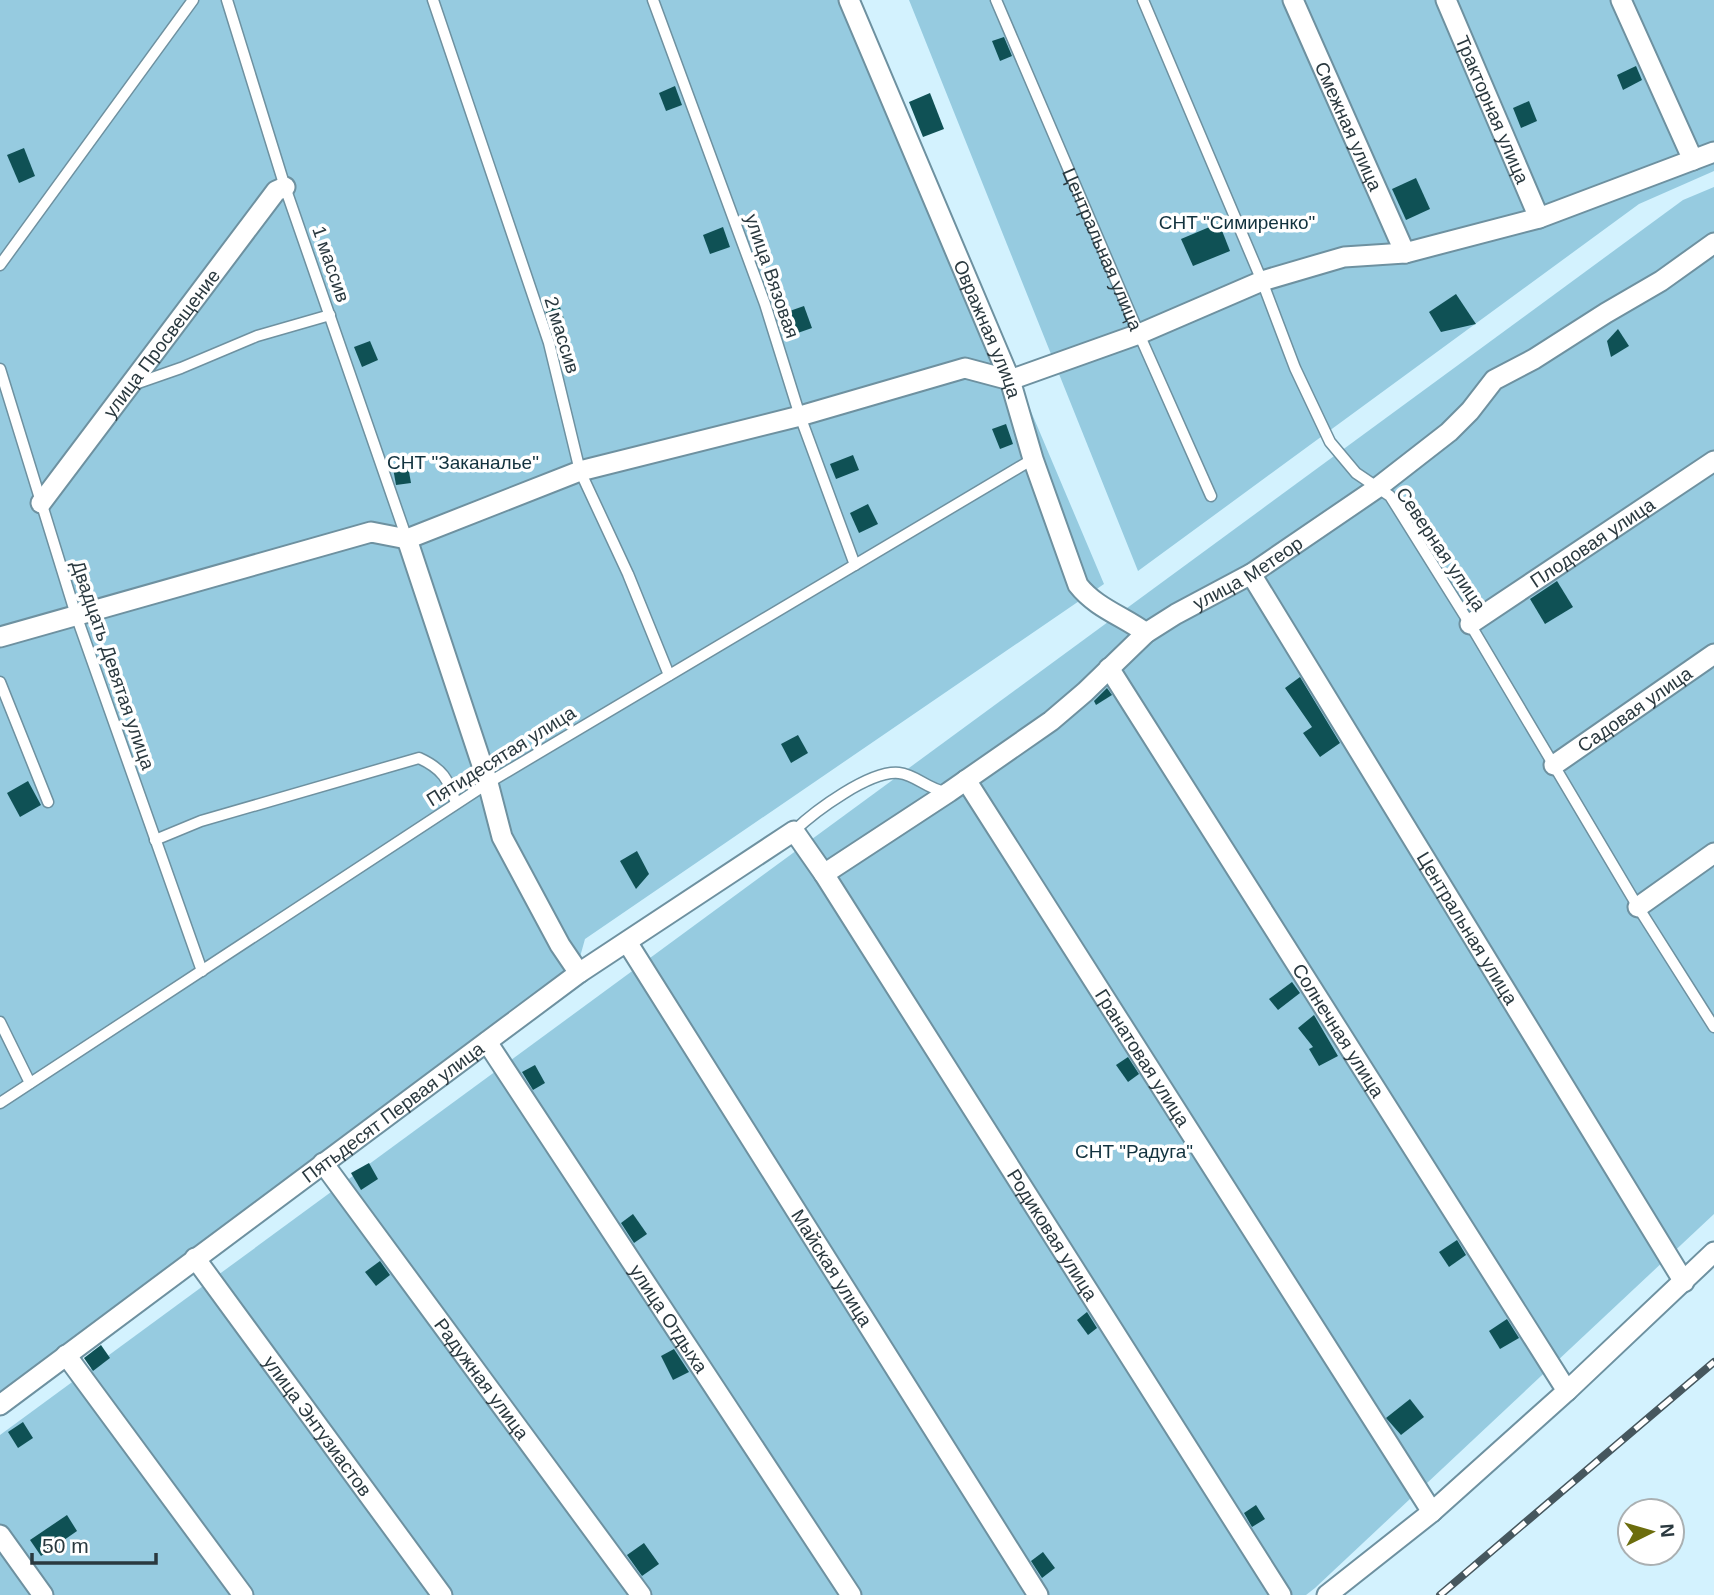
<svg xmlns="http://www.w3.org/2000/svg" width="1714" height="1595" viewBox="0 0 1714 1595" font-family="Helvetica,sans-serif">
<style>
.green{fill:#96cbe0}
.building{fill:#0f5155}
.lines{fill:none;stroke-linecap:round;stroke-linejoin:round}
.lane-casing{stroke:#6e91a0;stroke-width:13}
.street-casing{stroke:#6e91a0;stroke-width:23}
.lane{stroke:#fff;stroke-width:10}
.street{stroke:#fff;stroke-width:19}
.rail-casing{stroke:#46575e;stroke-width:8}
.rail{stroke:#fff;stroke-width:5;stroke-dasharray:16;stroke-linecap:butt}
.labels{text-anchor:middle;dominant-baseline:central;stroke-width:7;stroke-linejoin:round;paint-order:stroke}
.street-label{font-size:19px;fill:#2a393f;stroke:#fff}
.park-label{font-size:19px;fill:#12323e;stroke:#fff}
</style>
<rect width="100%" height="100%" fill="#d3f2fe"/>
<g class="green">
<polygon points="0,0 857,0 1104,584 585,939 571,989 0,1405"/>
<polygon points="909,0 1714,0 1714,171 1639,204 1138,571"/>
<polygon points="1714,187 1714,1214 1315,1588 1306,1595 0,1595 0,1435 1683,200"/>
</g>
<g class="building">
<polygon points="1004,37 1012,56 1000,61 992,41"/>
<polygon points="1636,66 1642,80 1623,90 1617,75"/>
<polygon points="675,86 682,105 666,111 659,93"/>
<polygon points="930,93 944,129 923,137 909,102"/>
<polygon points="1529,101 1537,121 1521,128 1513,108"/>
<polygon points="24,148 35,176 19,183 7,155"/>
<polygon points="1416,178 1430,209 1406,220 1392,189"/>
<polygon points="1219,223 1230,251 1193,266 1181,239"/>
<polygon points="723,227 730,247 710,254 703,235"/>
<polygon points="1456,294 1476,324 1441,332 1429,312"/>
<polygon points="556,295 564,319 550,324 542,300"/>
<polygon points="804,306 812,328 789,336 781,314"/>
<polygon points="1618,329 1629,346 1611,357 1607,341"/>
<polygon points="370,341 378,360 362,367 354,347"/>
<polygon points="1006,424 1013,444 1000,449 992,429"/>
<polygon points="853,455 859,470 836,479 830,464"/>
<polygon points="408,466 411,483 396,485 393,468"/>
<polygon points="868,504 878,524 859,533 850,513"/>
<polygon points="1557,581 1573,607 1545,624 1530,599"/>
<polygon points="1300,677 1340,743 1320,757 1303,733 1312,727 1285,688"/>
<polygon points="1107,688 1112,695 1096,705 1094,701"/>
<polygon points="798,735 808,753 791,763 781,744"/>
<polygon points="28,781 41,805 20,817 7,793"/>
<polygon points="637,851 649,874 636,889 620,861"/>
<polygon points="1292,982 1300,993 1278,1010 1269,999"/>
<polygon points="1314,1015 1338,1056 1319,1066 1309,1049 1313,1047 1298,1028"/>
<polygon points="1128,1057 1139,1074 1128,1082 1116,1065"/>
<polygon points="535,1065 545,1083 533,1090 522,1072"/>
<polygon points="369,1163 378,1179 361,1190 351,1173"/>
<polygon points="633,1214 647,1234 634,1243 621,1223"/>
<polygon points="1457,1240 1466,1255 1449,1267 1439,1252"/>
<polygon points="380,1261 390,1275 376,1286 365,1272"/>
<polygon points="1087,1312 1097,1328 1088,1335 1077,1320"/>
<polygon points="1507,1319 1519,1338 1500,1349 1489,1331"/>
<polygon points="101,1345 110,1358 93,1371 84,1358"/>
<polygon points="674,1349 689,1372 673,1380 661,1356"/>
<polygon points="1410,1399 1424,1417 1401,1435 1386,1418"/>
<polygon points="23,1422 33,1438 18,1448 8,1432"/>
<polygon points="1256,1505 1265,1519 1252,1527 1244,1513"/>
<polygon points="67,1515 77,1531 41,1556 30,1540"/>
<polygon points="644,1543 659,1564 642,1576 627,1555"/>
<polygon points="1043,1552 1055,1568 1042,1578 1031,1561"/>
</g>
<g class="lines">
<defs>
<g id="lane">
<polyline points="227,0 285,187 407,539"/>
<polyline points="433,0 549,343 580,471 628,574 669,675"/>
<polyline points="653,0 765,304 800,416 855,565"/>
<path id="s1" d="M996,0L1139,334L1211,496"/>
<polyline points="1143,0 1262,281 1295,368 1330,442 1356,473 1390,496 1470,624 1638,907 1714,1027"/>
<polyline points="0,265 193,0"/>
<polyline points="0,369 76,615 202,971"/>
<polyline points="135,384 181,368 257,336 330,315"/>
<polyline points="0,682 48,802"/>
<path d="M794,831C815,811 870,770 899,773C916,775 926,788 945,792"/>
<path d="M155,840L201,821L419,758C443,769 448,779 456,803"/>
<polyline points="0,1022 30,1083"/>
<polyline points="0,1103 488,783 1033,459"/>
</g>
<g id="street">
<path id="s2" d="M849,0L1010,380L1033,459L1078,585C1096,608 1123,616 1146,633"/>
<path id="s3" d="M1293,0L1405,253"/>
<path id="s4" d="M1446,0L1539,218"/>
<polyline points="1621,0 1693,160"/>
<path id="s5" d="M41,503L276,191L285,187"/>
<polyline points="407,539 488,783 502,837 560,945 579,973"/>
<path id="s6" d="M1251,574L1684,1282"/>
<path id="s7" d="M1470,624L1714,461"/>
<polyline points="0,637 371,532 407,539 580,471 800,416 965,368 1010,380 1139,334 1262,281 1344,257 1405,253 1539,218 1714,152"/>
<path id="s8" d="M1109,668L1567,1391"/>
<path id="s9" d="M1554,765L1714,654"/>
<path id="s10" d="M966,780L1432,1512"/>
<path id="s11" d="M824,874L1281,1595"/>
<polyline points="1638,907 1714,853"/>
<path id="s12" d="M627,942L1038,1595"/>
<path id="s13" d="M487,1042L851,1595"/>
<path id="s14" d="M323,1163L641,1595"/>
<path id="s15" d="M195,1258L442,1595"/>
<polyline points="66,1355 243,1595"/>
<path id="s16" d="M0,1405L579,973L794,831L824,874L949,792L1051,721L1085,692L1146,633L1176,614L1251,574L1377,488L1449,432L1470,411L1494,380L1534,359L1606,313L1661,281L1714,243"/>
<polyline points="0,1535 43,1595"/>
<polyline points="1327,1595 1432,1512 1567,1391 1714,1252"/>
</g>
</defs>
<use href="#lane" class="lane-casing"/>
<use href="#street" class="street-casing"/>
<use href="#lane" class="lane"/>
<use href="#street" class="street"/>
<defs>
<polyline id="rail" points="1440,1595 1714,1362"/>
</defs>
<use href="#rail" class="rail-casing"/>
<use href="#rail" class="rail"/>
</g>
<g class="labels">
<g class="street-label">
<text stroke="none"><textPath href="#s4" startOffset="119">Тракторная улица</textPath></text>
<text stroke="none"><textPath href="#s3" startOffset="138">Смежная улица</textPath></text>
<text stroke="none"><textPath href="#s1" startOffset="271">Центральная улица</textPath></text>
<text transform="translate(331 264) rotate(71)">1 массив</text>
<text transform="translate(772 276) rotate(71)">улица Вязовая</text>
<text stroke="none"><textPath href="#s2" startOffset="357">Овражная улица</textPath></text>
<text transform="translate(562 335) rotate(73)">2 массив</text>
<text stroke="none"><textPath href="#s5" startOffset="200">улица Просвещение</textPath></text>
<text stroke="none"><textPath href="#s7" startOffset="147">Плодовая улица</textPath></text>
<text transform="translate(1441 549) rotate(56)">Северная улица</text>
<text stroke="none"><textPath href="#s16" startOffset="1554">улица Метеор</textPath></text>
<text transform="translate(113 665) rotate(71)">Двадцать Девятая улица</text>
<text stroke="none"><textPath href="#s9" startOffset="98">Садовая улица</textPath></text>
<text transform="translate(501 756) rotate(-32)">Пятидесятая улица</text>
<text stroke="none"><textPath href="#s6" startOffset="415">Центральная улица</textPath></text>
<text stroke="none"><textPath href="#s8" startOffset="429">Солнечная улица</textPath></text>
<text stroke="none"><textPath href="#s10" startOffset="329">Гранатовая улица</textPath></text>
<text stroke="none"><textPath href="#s16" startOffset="490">Пятьдесят Первая улица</textPath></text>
<text stroke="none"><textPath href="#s11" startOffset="427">Родиковая улица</textPath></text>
<text stroke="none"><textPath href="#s12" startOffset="385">Майская улица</textPath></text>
<text stroke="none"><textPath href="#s13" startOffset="331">улица Отдыха</textPath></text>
<text stroke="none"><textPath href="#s14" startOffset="268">Радужная улица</textPath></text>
<text stroke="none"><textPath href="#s15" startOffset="208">улица Энтузиастов</textPath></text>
</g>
<g class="park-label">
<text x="1237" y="222">СНТ "Симиренко"</text>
<text x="463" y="462">СНТ "Заканалье"</text>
<text x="1134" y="1151">СНТ "Радуга"</text>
</g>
</g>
<g transform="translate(1651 1532) rotate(85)"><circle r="33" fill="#ffffff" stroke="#aab0b2" stroke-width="2"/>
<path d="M0-5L12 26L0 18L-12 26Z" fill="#6c6d0d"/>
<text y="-10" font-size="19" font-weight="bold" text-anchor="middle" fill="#2a393f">N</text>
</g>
<path d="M32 1553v10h124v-10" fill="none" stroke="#2a393f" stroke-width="3.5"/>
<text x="42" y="1553" font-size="21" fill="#2a393f" stroke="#ffffff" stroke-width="5" paint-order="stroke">50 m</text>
</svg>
